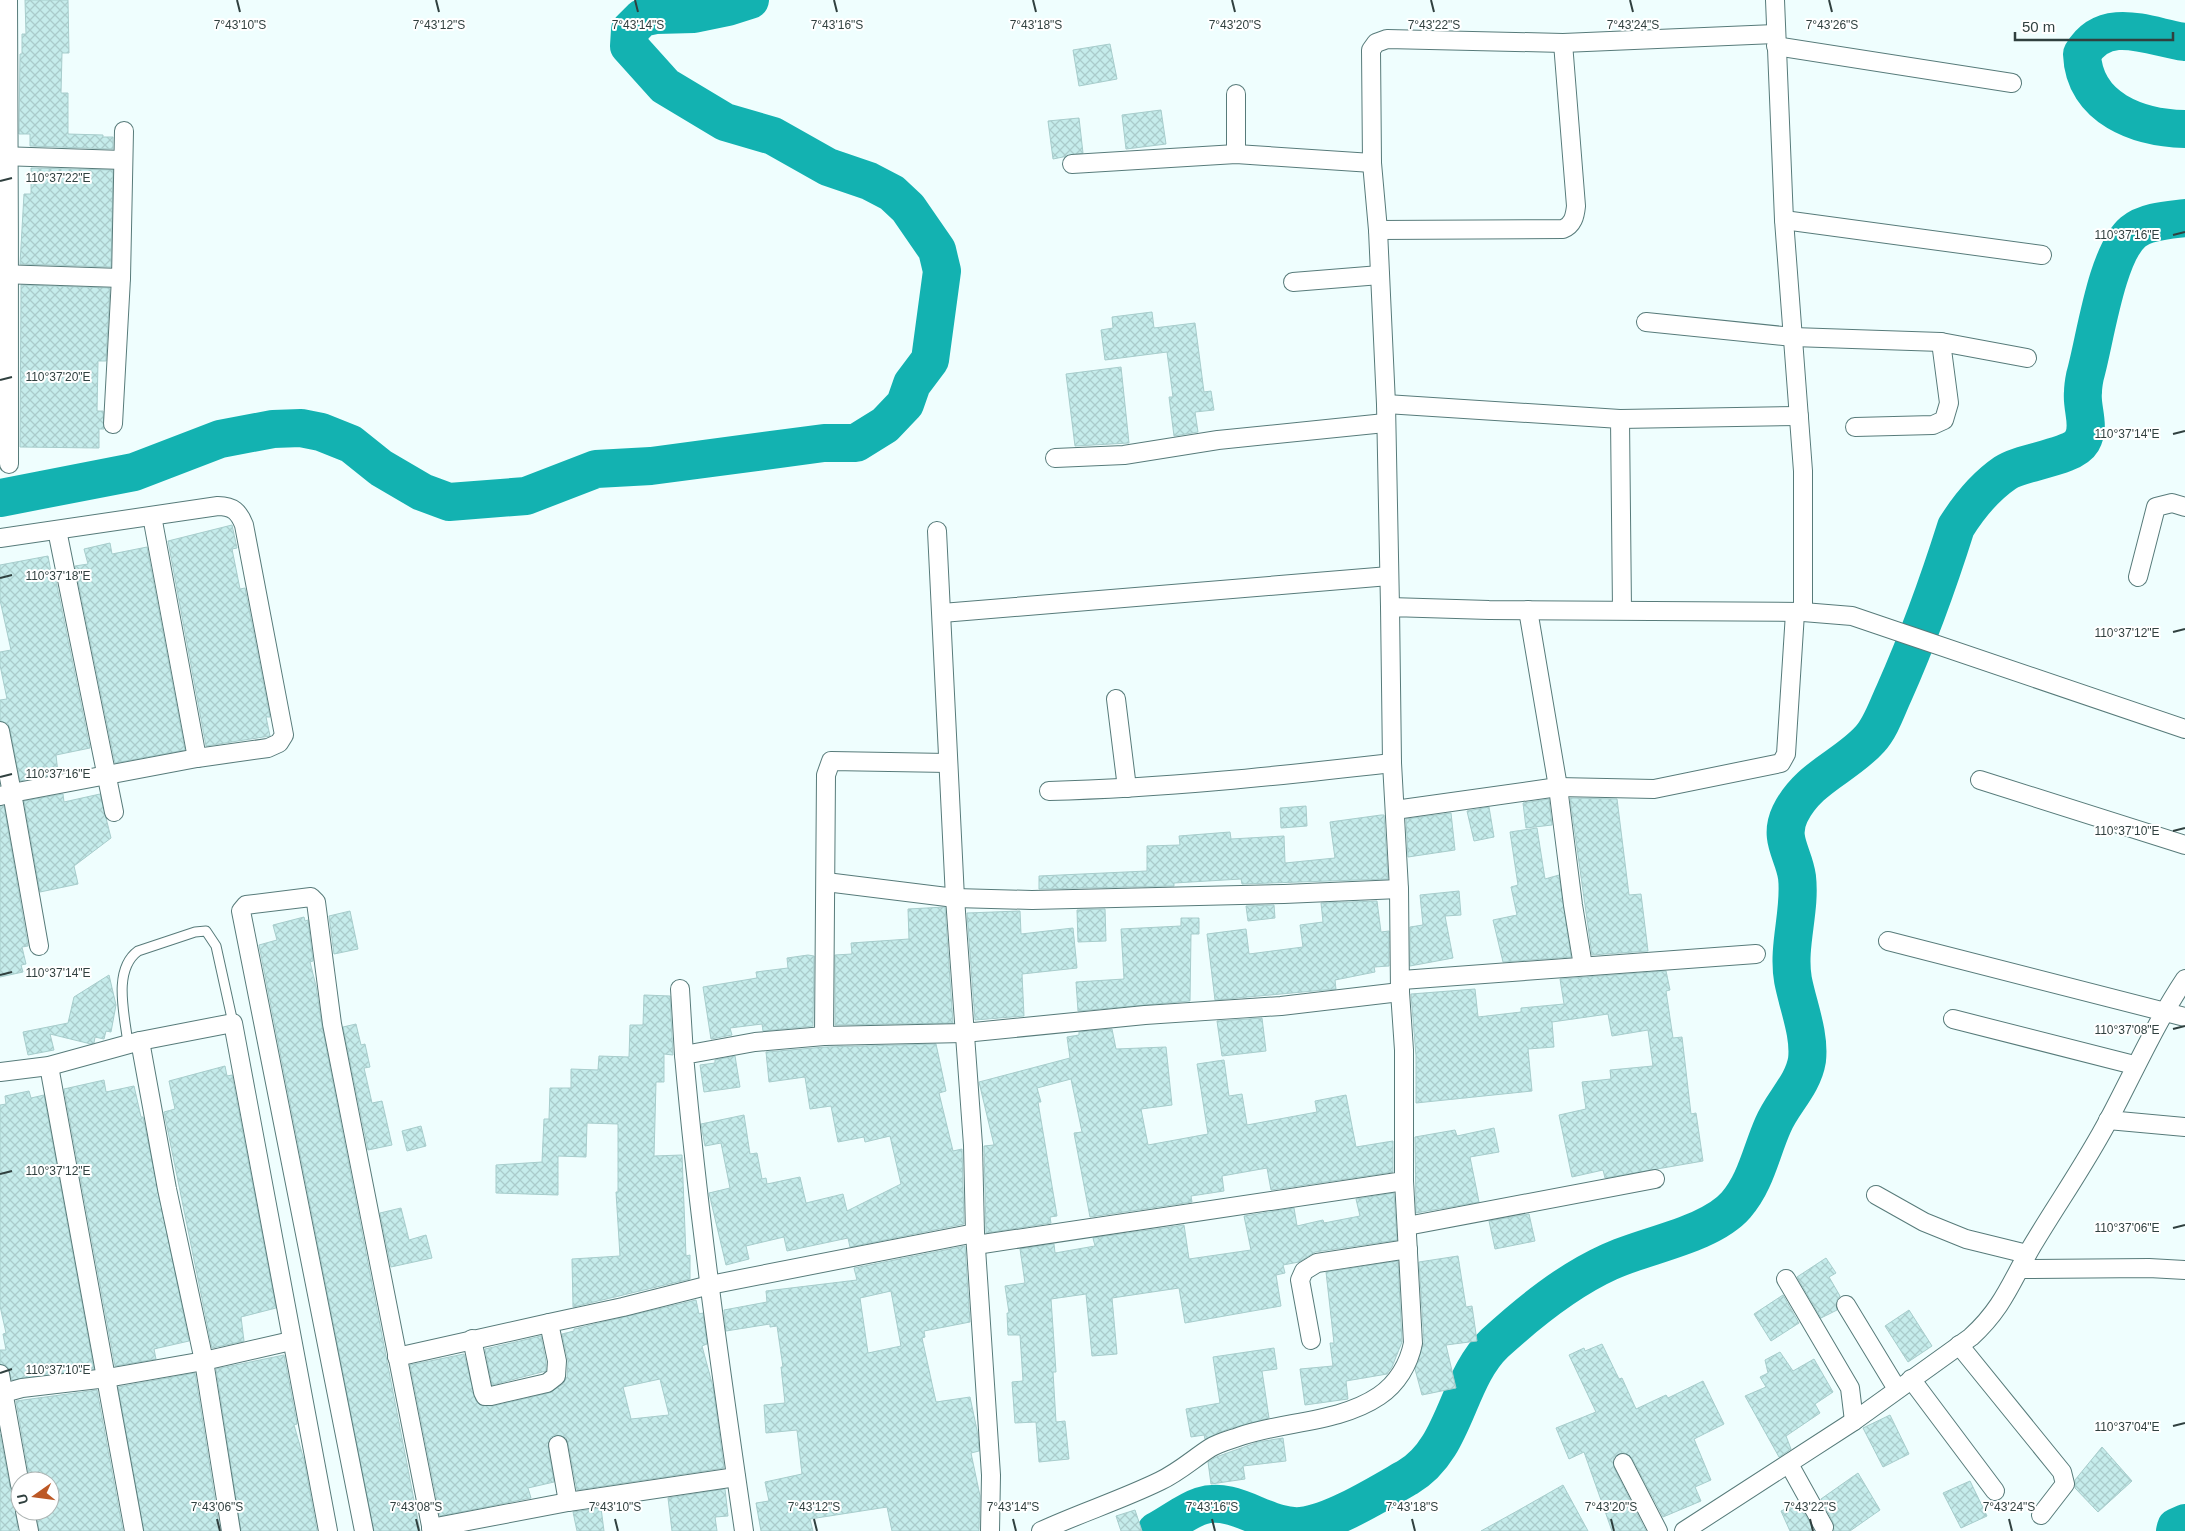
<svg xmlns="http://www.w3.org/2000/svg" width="2185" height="1531" viewBox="0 0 2185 1531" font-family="Arial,sans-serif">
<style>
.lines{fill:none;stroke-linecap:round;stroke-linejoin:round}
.river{stroke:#13b2b1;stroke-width:38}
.building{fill:url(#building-cross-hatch);stroke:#a7cdcc;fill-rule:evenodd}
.lane-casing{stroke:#577b7a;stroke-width:11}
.street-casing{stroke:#577b7a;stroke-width:20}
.lane{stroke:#fff;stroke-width:9}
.street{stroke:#fff;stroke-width:18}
.ticks{fill:none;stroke:#30403f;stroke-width:2}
.ticks-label{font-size:12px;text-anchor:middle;fill:#30403f;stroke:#fff;stroke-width:4;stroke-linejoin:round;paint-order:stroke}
</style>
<defs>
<pattern id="building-cross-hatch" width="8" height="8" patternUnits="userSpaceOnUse" patternTransform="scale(1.25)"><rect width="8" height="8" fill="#c5eceb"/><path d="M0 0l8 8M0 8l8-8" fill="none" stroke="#aacbcb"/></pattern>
</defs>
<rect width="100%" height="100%" fill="#effefe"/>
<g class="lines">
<g class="river">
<path d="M2185,42C2150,37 2105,14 2082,54C2084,109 2139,128 2185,129"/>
<polyline points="0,498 134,472 220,439 273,429 301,428 321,432 351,444 381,468 422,492 449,502 526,496 596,469 651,466 824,443 856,443 885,425 905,404 912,384 930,360 942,271 937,250 908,208 892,193 869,181 828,167 773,136 725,122 665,86 629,46 630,30 642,18 656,15 694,14 728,7 750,0"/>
<path d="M1156,1531C1171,1523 1186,1511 1201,1506C1235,1495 1267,1529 1301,1526C1332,1523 1380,1493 1408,1477C1456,1449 1456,1380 1495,1343C1529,1312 1567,1281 1609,1262C1645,1245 1710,1235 1736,1205C1756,1182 1761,1152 1773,1125C1782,1103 1803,1085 1807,1060C1810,1034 1798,1006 1793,980C1787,946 1801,911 1797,877C1794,854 1778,839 1790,814C1808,777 1845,767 1870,739C1881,727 1887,708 1894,693C1918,639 1938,584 1956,527C1968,508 1986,486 2005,473C2023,461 2072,458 2082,441C2091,426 2081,408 2083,392C2083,386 2084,381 2085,376C2095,341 2106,255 2133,232C2146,221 2169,220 2185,218"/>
<polyline points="2175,1531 2176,1527 2185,1523"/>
</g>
</g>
<g class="building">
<polygon points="25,0 68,0 69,53 62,53 61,93 68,93 68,134 103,135 103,137 113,137 113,149 30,146 30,134 19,134 20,54 22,54 22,34 26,34"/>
<polygon points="1110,44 1117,79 1079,86 1073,50"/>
<polygon points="1161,110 1166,144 1126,149 1122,115"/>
<polygon points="1079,118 1083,153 1053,159 1048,121"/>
<polygon points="31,168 113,170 111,267 20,264 24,194 31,194"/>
<polygon points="21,285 110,288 106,361 98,361 97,411 103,411 104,429 99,429 99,448 20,447"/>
<polygon points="1152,312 1154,328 1195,323 1204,392 1211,391 1214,410 1195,412 1198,432 1174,436 1169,397 1173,397 1167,352 1105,360 1101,330 1113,328 1112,317"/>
<polygon points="1121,367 1129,443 1075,446 1066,374"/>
<polygon points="232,525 237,548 232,549 240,589 245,588 270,717 266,717 270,736 206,746 168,541"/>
<polygon points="110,543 112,554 147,547 185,750 115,763 75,566 88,564 84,549"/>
<polygon points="48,556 51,572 54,571 90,748 56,755 58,773 20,781 10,729 8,724 0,721 0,700 7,699 0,665 0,652 11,650 0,600 0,565"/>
<polygon points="63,794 64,802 100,794 111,838 74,866 78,884 40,892 24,801"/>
<polygon points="1570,798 1617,799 1629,895 1641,894 1648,951 1592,955"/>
<polygon points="1549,799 1552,825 1526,828 1523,803"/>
<polygon points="0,806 4,806 28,946 22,947 26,964 21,965 23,972 0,977"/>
<polygon points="1306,806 1307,826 1281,828 1280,808"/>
<polygon points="1489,807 1494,837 1474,841 1467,811"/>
<polygon points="1451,813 1455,850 1408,857 1406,819"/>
<polygon points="1381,815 1384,815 1388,879 1242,884 1241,879 1174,883 1174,886 1039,889 1039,876 1147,871 1147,846 1180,845 1179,836 1230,832 1231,839 1284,836 1285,863 1335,858 1330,822"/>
<polygon points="1537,828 1545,879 1559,875 1571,957 1503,962 1493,920 1517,915 1511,887 1518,885 1510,832"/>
<polygon points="1459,891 1461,915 1445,916 1453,958 1410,966 1410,927 1423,925 1420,895"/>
<polygon points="1377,901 1381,932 1389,931 1389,966 1374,967 1375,972 1335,980 1336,989 1215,1000 1207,934 1246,929 1249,954 1303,947 1300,925 1323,922 1321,903"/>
<polygon points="1274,905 1275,918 1248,921 1246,906"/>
<polygon points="945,907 953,1023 835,1025 835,955 852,954 851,943 909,939 908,909"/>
<polygon points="1105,909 1106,941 1078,942 1077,910"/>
<polygon points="350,911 358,949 334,954 329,916"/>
<polygon points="1020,911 1021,934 1073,928 1077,968 1022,974 1024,1016 975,1020 967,913"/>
<polygon points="304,917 305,921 308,920 313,961 310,962 316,986 322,1026 420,1531 374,1531 259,945 277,940 273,925"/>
<polygon points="1181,918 1199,918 1199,934 1191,934 1190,1001 1078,1011 1076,982 1124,979 1121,929 1181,926"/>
<polygon points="808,955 814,956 813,1026 763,1031 762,1024 730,1028 732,1035 711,1039 703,987 757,978 756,972 788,968 787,958"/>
<polygon points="1666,971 1670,990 1666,991 1673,1038 1682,1037 1691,1114 1696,1113 1703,1161 1605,1178 1603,1170 1572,1177 1559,1115 1586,1109 1582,1082 1611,1079 1610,1070 1653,1066 1648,1030 1612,1036 1608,1014 1552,1022 1554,1047 1528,1049 1532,1091 1416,1103 1416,1056 1411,994 1475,989 1478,1017 1521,1012 1521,1008 1564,1004 1560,979"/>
<polygon points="109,975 116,1005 111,1032 106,1031 104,1039 95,1037 94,1043 91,1044 50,1034 54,1050 28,1055 23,1032 68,1023 74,997"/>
<polygon points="644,995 670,996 673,1055 664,1054 664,1082 656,1082 654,1156 682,1155 686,1256 690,1255 690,1279 573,1307 572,1259 620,1256 616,1192 618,1192 618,1124 587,1123 586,1157 558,1156 558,1195 496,1193 496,1165 542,1162 544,1119 549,1119 550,1088 571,1088 571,1069 598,1070 599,1056 629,1057 630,1025 643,1025"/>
<polygon points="1262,1018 1266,1051 1222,1056 1217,1021"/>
<polygon points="356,1024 361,1045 365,1044 370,1067 364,1068 372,1103 382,1101 392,1145 368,1150 343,1027"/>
<polygon points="1112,1029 1116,1049 1166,1047 1172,1105 1141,1109 1148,1145 1208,1134 1197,1064 1224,1060 1229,1096 1242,1094 1247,1125 1317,1112 1315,1101 1346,1095 1356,1147 1393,1141 1393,1172 1271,1190 1267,1168 1222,1176 1224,1191 1191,1196 1192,1202 1090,1217 1074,1133 1082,1132 1071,1079 1037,1088 1041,1102 1038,1102 1057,1216 1050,1217 1051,1223 986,1233 984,1146 994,1145 979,1082 1070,1058 1067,1037 1079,1035 1079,1032"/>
<polygon points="936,1044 946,1091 939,1093 953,1151 962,1149 964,1224 850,1247 848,1238 787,1251 784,1237 746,1246 749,1259 726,1265 709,1193 730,1188 721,1143 705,1146 701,1124 744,1115 750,1154 757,1153 762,1179 766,1178 767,1184 800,1177 806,1203 843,1194 847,1211 901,1184 890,1136 865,1142 864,1137 838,1142 831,1106 810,1109 805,1077 769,1082 766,1052 825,1047"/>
<polygon points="735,1056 740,1087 704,1092 700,1065 715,1063 715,1060"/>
<polygon points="225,1066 227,1076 232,1075 276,1308 241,1317 244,1341 212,1348 164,1112 175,1109 169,1081"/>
<polygon points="104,1080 106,1092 134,1086 141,1117 143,1117 189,1341 154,1349 156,1359 115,1366 64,1089"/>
<polygon points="29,1091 31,1098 44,1095 94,1369 12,1380 8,1368 0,1364 0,1350 6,1350 3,1334 6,1333 0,1306 0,1105 6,1104 5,1096"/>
<polygon points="421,1126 426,1146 407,1151 402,1131"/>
<polygon points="1494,1128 1499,1152 1470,1157 1479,1202 1416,1213 1415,1137 1455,1130 1457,1136"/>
<polygon points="1394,1193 1397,1240 1315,1252 1299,1262 1283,1265 1285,1273 1276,1275 1281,1306 1185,1323 1179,1288 1112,1298 1117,1354 1092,1356 1086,1294 1051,1299 1056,1372 1053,1372 1056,1422 1065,1421 1069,1459 1039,1462 1036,1422 1015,1423 1012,1382 1023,1381 1020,1335 1008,1335 1007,1313 1009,1313 1005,1286 1025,1283 1020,1249 1054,1244 1055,1253 1095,1246 1093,1238 1184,1225 1189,1259 1251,1250 1244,1216 1294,1208 1297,1226 1323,1220 1324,1223 1360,1216 1356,1199"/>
<polygon points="401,1208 409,1240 426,1235 432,1258 391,1267 380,1213"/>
<polygon points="1529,1214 1535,1241 1495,1249 1489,1221"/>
<path d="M965,1246L970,1322L924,1331L925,1337L922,1338L936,1402L970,1397L978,1435L979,1451L971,1453L980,1496L979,1531H892L887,1507L810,1519L813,1531H761L756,1503L769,1501L765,1482L802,1474L797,1430L766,1433L764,1405L785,1403L781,1367H783L777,1326L770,1327V1324L726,1331L724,1310L767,1302L766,1291L857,1280L854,1268ZM891,1291L901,1346L868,1353L860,1298Z"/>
<polygon points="1458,1256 1466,1307 1472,1306 1477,1341 1446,1345 1456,1388 1422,1395 1415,1369 1424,1342 1419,1262"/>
<polygon points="1826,1258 1836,1273 1829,1277 1840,1296 1837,1300 1837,1310 1821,1318 1797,1277"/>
<polygon points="1398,1261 1402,1342 1392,1367 1387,1374 1346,1381 1348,1399 1305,1405 1300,1369 1333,1366 1330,1343 1334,1343 1326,1272"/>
<polygon points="1783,1295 1799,1323 1771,1341 1754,1314"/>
<path d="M696,1300L699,1314L703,1313L707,1344L702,1346L713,1387L724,1468L577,1490L568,1443L566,1438L557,1435L551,1437L548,1446L554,1482L528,1488L531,1498L440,1516L410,1365L464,1354L476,1401L480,1405L493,1406L549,1393L563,1384L567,1377L568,1361L562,1334L574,1331V1329ZM660,1379L669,1415L631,1419L623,1387Z"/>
<polygon points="1909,1310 1932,1346 1908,1362 1885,1326"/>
<polygon points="541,1336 546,1362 546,1371 492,1385 485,1349"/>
<polygon points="1602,1344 1619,1379 1622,1378 1636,1409 1666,1395 1668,1398 1703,1381 1724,1424 1694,1439 1711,1480 1695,1487 1701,1501 1663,1517 1632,1458 1623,1452 1614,1457 1614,1468 1646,1531 1612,1531 1584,1452 1569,1459 1556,1428 1596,1412 1569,1355 1584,1348 1585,1351"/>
<polygon points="1274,1348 1277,1369 1262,1371 1269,1418 1228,1429 1205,1439 1204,1435 1191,1437 1186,1409 1220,1403 1213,1357"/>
<polygon points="1780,1352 1793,1371 1814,1359 1833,1392 1815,1404 1820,1413 1786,1436 1791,1449 1779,1457 1745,1396 1766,1387 1760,1377 1768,1373 1765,1360"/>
<polygon points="284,1355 297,1424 294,1425 304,1460 317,1531 241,1531 216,1369"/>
<polygon points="195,1373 220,1531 144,1531 118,1387"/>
<polygon points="97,1390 123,1531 39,1531 36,1511 50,1511 50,1481 30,1481 16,1401"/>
<polygon points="1890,1415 1909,1454 1883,1467 1863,1428"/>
<polygon points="0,1434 10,1487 12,1492 20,1495 20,1502 15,1508 18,1530 15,1531 0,1531"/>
<polygon points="1283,1438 1286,1461 1243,1466 1245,1479 1211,1484 1208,1462 1216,1457 1258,1442"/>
<polygon points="2102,1447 2132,1481 2098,1512 2075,1488 2075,1480"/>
<polygon points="1858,1473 1880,1510 1850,1531 1834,1531 1833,1522 1821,1499"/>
<polygon points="1970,1481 1987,1516 1961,1528 1943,1493"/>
<polygon points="1563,1485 1588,1531 1481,1531 1519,1510"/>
<polygon points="725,1489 728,1516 715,1517 717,1531 672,1531 668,1498"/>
<polygon points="1799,1503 1814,1531 1790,1531 1781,1511"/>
<polygon points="601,1508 604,1531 577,1531 573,1512"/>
<polygon points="1135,1510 1142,1531 1121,1531 1116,1516"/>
</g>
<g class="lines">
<defs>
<path id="lane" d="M128,1044C125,1016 112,970 138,951L195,932L206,931L216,946L233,1023"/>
<g id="street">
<path d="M8,0C8,155 10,309 9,464"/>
<polyline points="1775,0 1784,220 1803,471 1803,612"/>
<polyline points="1776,46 2012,83"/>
<polyline points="1236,154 1236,94"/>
<polyline points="0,156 123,160"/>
<polyline points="1072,164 1236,154 1372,163"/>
<polyline points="1784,220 2042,255"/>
<path d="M1378,230L1563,229C1573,225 1575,216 1576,206L1563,43"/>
<polyline points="0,274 121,278 124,131"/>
<polyline points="1293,282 1380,275"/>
<polyline points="1646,322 1793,337 1941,342 2027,358"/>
<polyline points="1386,404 1620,419 1622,610"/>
<polyline points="1620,419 1799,416"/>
<polyline points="113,424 121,278"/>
<polyline points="1855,427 1933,425 1944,420 1949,403 1941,342"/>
<polyline points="1055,458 1124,455 1218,440 1385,423"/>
<polyline points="152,516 197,758"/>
<polyline points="57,530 114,812"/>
<polyline points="937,531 955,898 973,1145 975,1233 991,1475 990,1531"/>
<path d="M0,538L218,506C233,506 239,512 244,525L284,735L279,743L268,748L197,758L12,793L39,946"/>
<polyline points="2138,577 2156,507 2172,503 2185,507"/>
<polyline points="1390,607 1386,404 1378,230 1372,163 1371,50 1376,43 1387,39 1563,43 1775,34"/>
<polyline points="1528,610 1558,787 1573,905 1583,966"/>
<polyline points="942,613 1389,576"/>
<polyline points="1116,699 1127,788"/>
<polyline points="0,731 12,793 0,796"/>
<polyline points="1980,780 2185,845"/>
<path d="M1049,791C1164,788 1278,776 1392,763"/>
<polyline points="1395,810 1558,787 1654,789 1781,763 1786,754 1795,613"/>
<polyline points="826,882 955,898 1032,900 1284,894 1399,889"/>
<polyline points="1888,941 2185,1017"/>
<polyline points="1402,980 1756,954"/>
<polyline points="680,989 684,1055"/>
<polyline points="1953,1019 2134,1065"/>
<polyline points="824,1036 826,775 831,761 948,763"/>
<polyline points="140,1041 167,1189 204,1361 231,1531"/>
<polyline points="49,1066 134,1531"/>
<polyline points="0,1072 49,1066 140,1041 233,1023 328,1531"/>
<polyline points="2108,1120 2185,1127"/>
<polyline points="1876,1195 1924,1222 1966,1239 2027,1254"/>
<polyline points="1407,1226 1655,1179"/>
<polyline points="976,1245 1404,1181 1404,1050 1400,992 1399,889 1392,763 1390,607 1489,610 1803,612 1852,616 2185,729"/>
<polyline points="2020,1269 2149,1268 2185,1270"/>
<polyline points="1786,1279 1850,1388 1854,1421"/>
<polyline points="1846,1305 1897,1389"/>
<polyline points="472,1339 483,1392 485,1396 491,1396 547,1383 556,1376 557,1361 549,1323 623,1307 710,1285 975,1233"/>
<polyline points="1311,1340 1300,1280 1304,1271 1317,1263 1408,1249"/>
<polyline points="1959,1345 2062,1472 2065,1484 2041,1515"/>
<polyline points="397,1357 549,1323"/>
<polyline points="0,1374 20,1485"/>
<polyline points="1911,1379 1995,1491"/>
<polyline points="0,1394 22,1388 107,1378 204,1361 291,1341"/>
<polyline points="558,1445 568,1502"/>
<polyline points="1623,1463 1658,1531"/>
<polyline points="1789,1464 1824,1527"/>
<polyline points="25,1511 29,1531"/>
<polyline points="431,1528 568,1502 736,1477"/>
<polyline points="364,1531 241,911 246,905 311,897 316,902 332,1024 432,1531"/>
<path d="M744,1531C721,1373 698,1214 684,1055L755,1042L824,1036L964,1033L1145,1015L1281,1006L1400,992"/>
<path d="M1041,1531C1080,1513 1121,1500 1160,1481C1179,1472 1193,1459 1210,1448C1218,1443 1229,1440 1238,1437C1283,1421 1339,1423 1379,1396C1397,1384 1409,1364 1413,1343L1404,1181"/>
<path d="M1684,1531L1854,1421L1971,1337C2003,1308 2011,1282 2032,1246C2057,1204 2086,1163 2109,1119C2134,1072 2155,1024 2185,979"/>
</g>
</defs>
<use href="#lane" class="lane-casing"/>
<use href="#street" class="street-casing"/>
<use href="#lane" class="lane"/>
<use href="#street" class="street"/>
</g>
<path class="ticks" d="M237,0L240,12M436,0L439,12M635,0L638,12M834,0L837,12M1033,0L1036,12M1232,0L1235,12M1431,0L1434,12M1630,0L1633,12M1829,0L1832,12M0,181L12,178M2173,235L2185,232M0,380L12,377M2173,434L2185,431M0,578L12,575M2173,632L2185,629M0,777L12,774M2173,831L2185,828M0,975L12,972M2173,1029L2185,1026M0,1174L12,1171M2173,1228L2185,1225M0,1373L12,1369M2173,1426L2185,1423M217,1519L220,1531M416,1519L419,1531M615,1519L618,1531M814,1519L817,1531M1013,1519L1016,1531M1212,1519L1215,1531M1412,1519L1415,1531M1611,1519L1614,1531M1810,1519L1813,1531M2009,1519L2012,1531"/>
<g class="ticks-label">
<text x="240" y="29">7°43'10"S</text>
<text x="439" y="29">7°43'12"S</text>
<text x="638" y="29">7°43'14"S</text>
<text x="837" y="29">7°43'16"S</text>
<text x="1036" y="29">7°43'18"S</text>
<text x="1235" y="29">7°43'20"S</text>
<text x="1434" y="29">7°43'22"S</text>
<text x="1633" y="29">7°43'24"S</text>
<text x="1832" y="29">7°43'26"S</text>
<text x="58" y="182">110°37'22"E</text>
<text x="2127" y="239">110°37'16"E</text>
<text x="58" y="381">110°37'20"E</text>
<text x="2127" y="438">110°37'14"E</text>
<text x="58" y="580">110°37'18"E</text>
<text x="2127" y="637">110°37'12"E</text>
<text x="58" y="778">110°37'16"E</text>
<text x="2127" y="835">110°37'10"E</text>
<text x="58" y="977">110°37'14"E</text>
<text x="2127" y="1034">110°37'08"E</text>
<text x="58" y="1175">110°37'12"E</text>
<text x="2127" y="1232">110°37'06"E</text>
<text x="58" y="1374">110°37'10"E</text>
<text x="2127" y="1431">110°37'04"E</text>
<text x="217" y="1511">7°43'06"S</text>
<text x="416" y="1511">7°43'08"S</text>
<text x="615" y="1511">7°43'10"S</text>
<text x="814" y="1511">7°43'12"S</text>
<text x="1013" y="1511">7°43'14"S</text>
<text x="1212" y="1511">7°43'16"S</text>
<text x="1412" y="1511">7°43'18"S</text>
<text x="1611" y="1511">7°43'20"S</text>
<text x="1810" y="1511">7°43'22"S</text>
<text x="2009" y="1511">7°43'24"S</text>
</g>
<g transform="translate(35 1496) rotate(256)"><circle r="24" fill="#ffffff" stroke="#acb3b2"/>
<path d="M0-4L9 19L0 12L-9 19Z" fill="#bc5825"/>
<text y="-8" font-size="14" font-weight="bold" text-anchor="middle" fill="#30403f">U</text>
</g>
<path d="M2015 32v8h158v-8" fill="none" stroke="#30403f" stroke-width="2.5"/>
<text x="2022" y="32" font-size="15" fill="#30403f" stroke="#ffffff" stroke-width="4" paint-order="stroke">50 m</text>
</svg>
